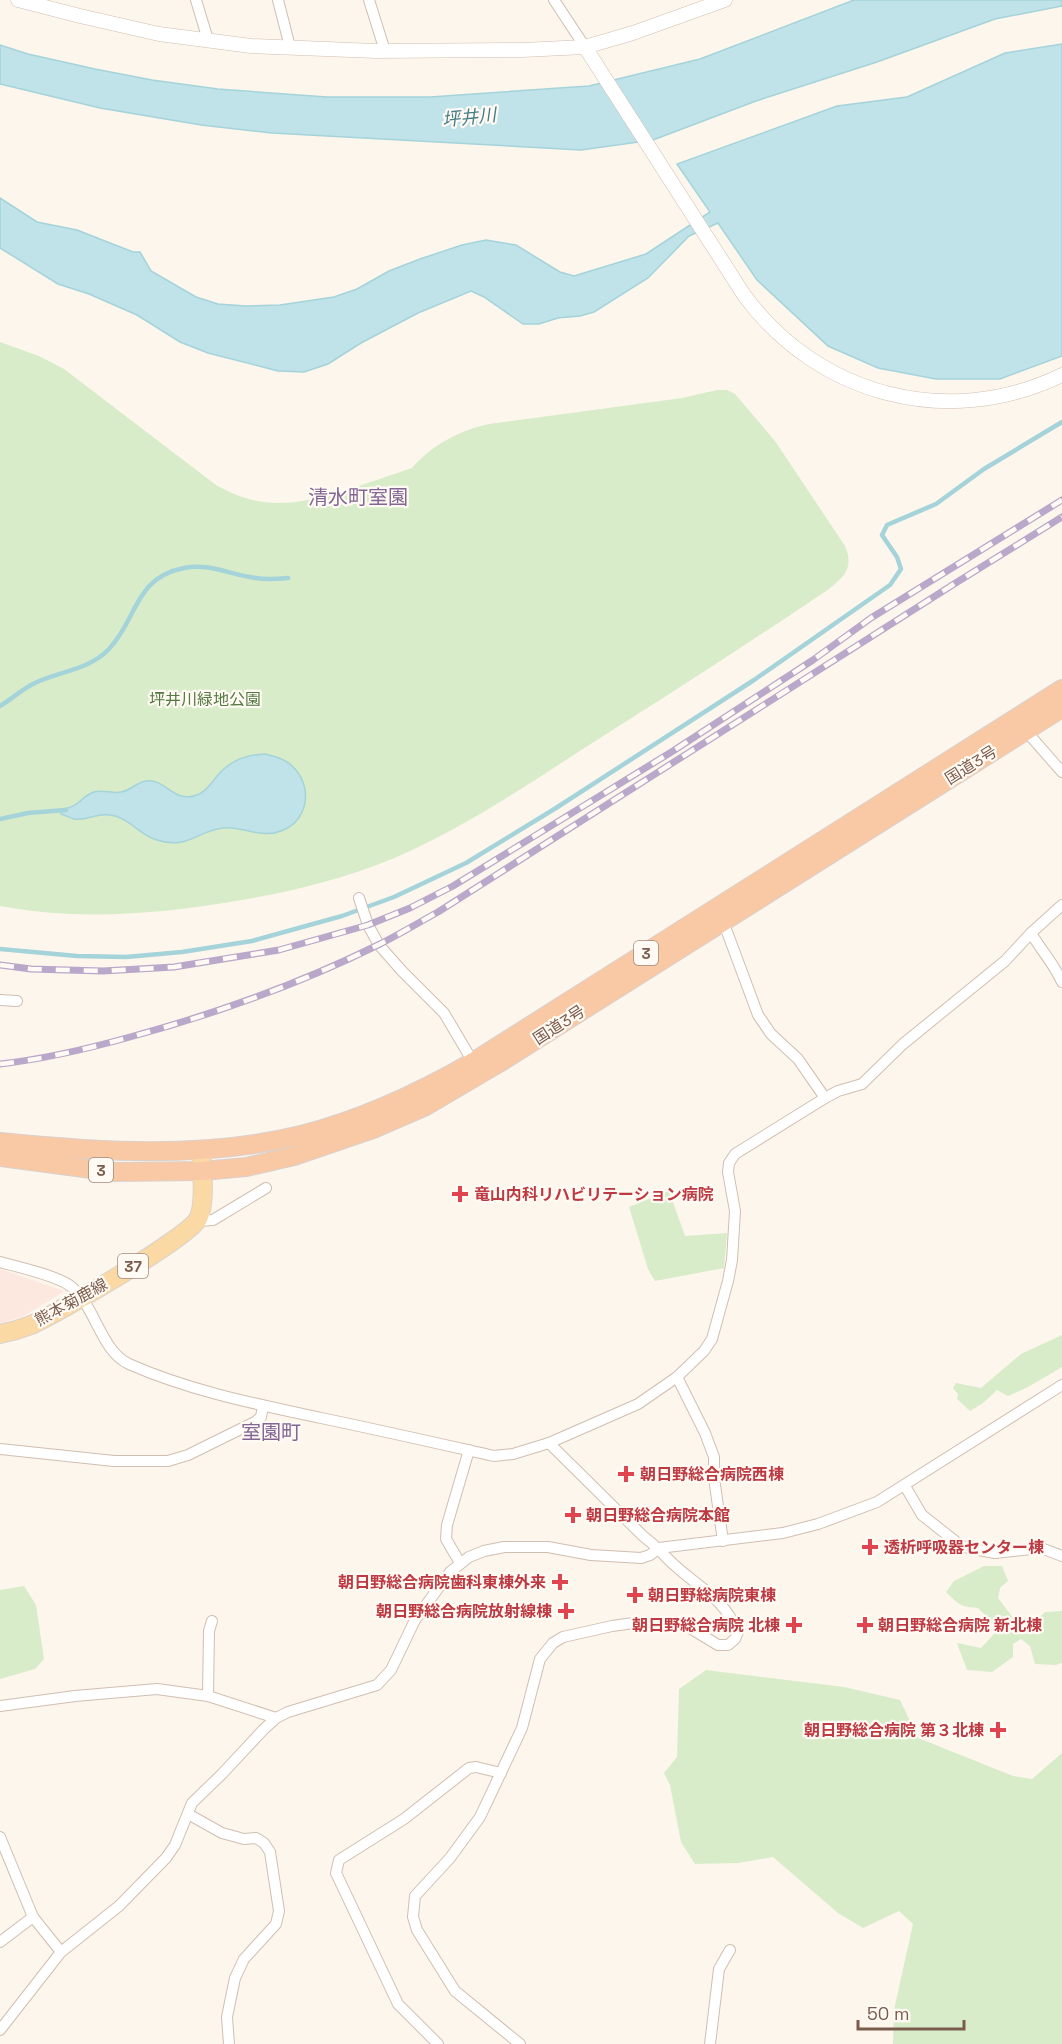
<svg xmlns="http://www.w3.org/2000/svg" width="1062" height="2044" viewBox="0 0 1062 2044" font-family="'Space Grotesk','Noto Sans JP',sans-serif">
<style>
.commercial{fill:#fde8e0}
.green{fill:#d8ecc9}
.water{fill:#bfe3e8;stroke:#a5d3da;stroke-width:1.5}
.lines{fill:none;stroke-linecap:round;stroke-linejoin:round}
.stream{stroke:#a5d3da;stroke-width:4.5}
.minor-casing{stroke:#d1beb0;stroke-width:12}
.tertiary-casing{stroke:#d1beb0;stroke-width:15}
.primary-casing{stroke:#dad1cd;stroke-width:20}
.trunk-casing{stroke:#dad1cd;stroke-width:20}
.minor{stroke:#fff;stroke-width:10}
.tertiary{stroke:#fff;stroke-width:14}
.primary{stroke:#fbd9a5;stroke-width:18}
.trunk{stroke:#f9c8a4;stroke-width:18}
.rail-casing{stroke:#b9a8c9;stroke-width:7}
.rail{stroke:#fffaf3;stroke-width:4.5;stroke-dasharray:14;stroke-linecap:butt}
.health-dot{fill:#e0444e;stroke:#fffaf3;stroke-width:2}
.labels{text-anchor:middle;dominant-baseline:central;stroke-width:4.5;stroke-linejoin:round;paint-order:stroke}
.shield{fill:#fffaf3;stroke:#a28b7f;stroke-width:1.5}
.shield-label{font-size:15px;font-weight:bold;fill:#7a5c4d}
.park-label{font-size:16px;fill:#537a41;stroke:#fffaf3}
.street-label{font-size:16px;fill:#7a5c4d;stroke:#fffaf3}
.health-label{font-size:16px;font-weight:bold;fill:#be3a42;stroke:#fffaf3;text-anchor:start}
.water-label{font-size:18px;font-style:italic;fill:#437c86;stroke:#fffaf3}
.quarter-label{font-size:20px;fill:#846695;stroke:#fffaf3}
</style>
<rect width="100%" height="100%" fill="#fdf6ec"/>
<polygon class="commercial" points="0,1269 62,1290 63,1292 24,1316 0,1324"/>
<g class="green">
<path d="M0,342L39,356L64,369L216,485C236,496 255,503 278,503C315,504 375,480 412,468C432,445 460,430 489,424L682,398L717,390H727L735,394L775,441L845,546C854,568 845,576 829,589C749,643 668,695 586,747C524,787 461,830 392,859C344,879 293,891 242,900C161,914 81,921 0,906Z"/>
<polygon points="669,1191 685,1236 727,1233 724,1268 655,1281 648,1269 629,1207"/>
<polygon points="1062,1335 1062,1367 1028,1387 1008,1396 997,1390 983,1403 970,1411 957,1399 958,1394 953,1388 956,1383 981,1388 1021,1354"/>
<path d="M984,1566H1002L1008,1581L1000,1588L998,1598L1017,1623L1037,1620L1045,1612L1062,1611V1663L1055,1665L1035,1664L1030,1646L1021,1639L1013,1644V1657L992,1672L967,1670L957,1643L981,1648L996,1632L991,1621L978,1608C961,1607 958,1604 946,1592L954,1581Z"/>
<polygon points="24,1586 36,1605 44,1659 35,1669 0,1679 0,1590"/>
<polygon points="706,1670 844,1687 900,1700 918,1738 1013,1776 1032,1779 1062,1753 1062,2044 893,2044 894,2010 913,1924 899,1911 863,1928 838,1913 773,1857 738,1863 695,1864 681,1842 670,1785 664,1773 677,1757 679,1689"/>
</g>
<g class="water">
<polygon points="854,0 1062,0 1062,6 995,19 877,62 756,101 653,140 581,150 272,133 201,125 100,108 0,84 0,45 28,54 95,69 152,80 218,89 327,97 430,97 589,86 700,59"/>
<polygon points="1062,44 1062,356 1000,379 936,379 878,368 828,346 757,280 718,223 689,236 648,278 594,312 580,316 558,318 539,324 523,324 484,297 471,291 418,313 361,343 328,364 304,372 278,371 208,353 180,342 137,315 89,294 58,284 0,248 0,198 37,222 77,230 133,252 140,252 151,271 196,297 218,304 246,306 280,305 334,297 357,289 389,271 420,259 462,245 486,240 516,245 560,272 574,276 646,254 710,212 677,164 837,106 907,97 1005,53"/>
<path d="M265,754C273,756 280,757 287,762C313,779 312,820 281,831C262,839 243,826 223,828C197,831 187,850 157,840C139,835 129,817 110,815C97,813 86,821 74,819C69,818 65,815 61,814L62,809C80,807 80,797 94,792C103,789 112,794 121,792C130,791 137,782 146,781C166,778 173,804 197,795C205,792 209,786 214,780C227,762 243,755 265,754Z"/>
</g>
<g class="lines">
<g class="stream">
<path d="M0,706C12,699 22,689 35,683C60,671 89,670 109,649C138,618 134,578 184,568C210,563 231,575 256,578C267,580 278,579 288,578"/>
<polyline points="0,819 28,813 66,810"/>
<polyline points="0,949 77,956 126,957 182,952 252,941 342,916 394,897 466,863 556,808 754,680 890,585 901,569 897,557 882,535 887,525 936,504 984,469 1062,422"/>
</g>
<defs>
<g id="minor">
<polyline points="196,0 208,40"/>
<polyline points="278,0 290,47"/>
<polyline points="369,0 385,51"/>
<polyline points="554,0 585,47"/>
<polyline points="1026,731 1062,772"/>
<polyline points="359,898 368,925 379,945 402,971 444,1013 473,1062"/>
<polyline points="723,921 758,1015 771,1034 798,1059 825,1098"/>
<path d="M1031,933C1041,950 1054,964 1062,982"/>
<polyline points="0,1000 17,1001"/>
<polyline points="197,1221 213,1220 266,1188"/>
<path d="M0,1262C18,1267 54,1275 69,1285C95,1303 100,1351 129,1364C190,1391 256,1404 321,1418C379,1430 436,1443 494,1456L513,1454L549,1443L638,1404L677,1377L704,1351L712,1339L728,1281L732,1260L735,1211L728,1172L729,1163L735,1154L825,1098L838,1091L862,1084L903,1044L1005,961L1031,933L1062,905"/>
<polyline points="677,1377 705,1433 714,1457 714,1478 723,1541"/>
<polyline points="0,1449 114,1461 168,1461 188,1455 255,1422 261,1417 263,1406"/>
<polyline points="905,1486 922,1515 960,1545 968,1548 995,1553 1041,1548 1062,1556"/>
<polyline points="460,1563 446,1539 447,1525 469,1450"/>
<polyline points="208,1696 209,1631 212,1621"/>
<polyline points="0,1706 75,1696 157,1689 208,1696 276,1718"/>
<polyline points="188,1814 222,1833 244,1839 256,1838 264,1843 270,1852 279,1911 276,1924 244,1959 235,1978 227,2017 229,2044"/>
<polyline points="0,1837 33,1917 61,1952"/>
<polyline points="0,1942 33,1917"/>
<polyline points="0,2030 61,1952 119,1906 166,1858 175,1845 192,1803 222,1774 263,1730 276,1718 288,1712 377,1685 391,1670 415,1620 450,1572 469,1557 484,1551 504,1547 548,1547 591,1555 641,1558 650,1555 659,1548 783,1533 818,1524 877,1502 1062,1385"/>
<polyline points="438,2044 398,2004 336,1873 339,1860 404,1819 469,1768 476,1767 501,1773"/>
<path d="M520,2044L455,1991L417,1930L413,1917L415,1896L450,1858L480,1817L522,1728L540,1659L553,1643L563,1637L612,1626L641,1622L667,1623L690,1628L718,1645H728L735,1639L738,1632C722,1594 694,1586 667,1558C658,1549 655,1545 643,1536L549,1443"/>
<polyline points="710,2044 719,1969 730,1950"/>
</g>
<g id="tertiary">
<polyline points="18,0 80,16 159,34 251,46 376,51 522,50 585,47 633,33 725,0"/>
<path d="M585,47L744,295C818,396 949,430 1062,375"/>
</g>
<path id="primary" d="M0,1334C11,1332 21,1329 31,1325C56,1314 188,1238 198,1219C206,1204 202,1167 201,1150"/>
<g id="trunk">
<path d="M0,1142C100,1152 202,1159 301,1135C361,1120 419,1093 473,1062L1062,689"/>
<polyline points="0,1157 114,1172 203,1171 246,1167 294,1156 373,1129 426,1106 499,1063 1062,708"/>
</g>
</defs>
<use href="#minor" class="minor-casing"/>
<use href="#tertiary" class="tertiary-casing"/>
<use href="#primary" class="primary-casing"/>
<use href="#trunk" class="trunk-casing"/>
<use href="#minor" class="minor"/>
<use href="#tertiary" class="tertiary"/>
<use href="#primary" class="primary"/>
<use href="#trunk" class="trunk"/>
<defs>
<g id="rail">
<polyline points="0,965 31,969 103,971 174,967 279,950 368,925 410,908 453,886 673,751 813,660 871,618 1062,500"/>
<path d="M0,1064C44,1059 87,1049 130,1037C215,1014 299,984 378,945C398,935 418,923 438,912L954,584L1062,517"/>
</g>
</defs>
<use href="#rail" class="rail-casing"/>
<use href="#rail" class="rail"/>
</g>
<g class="health-dot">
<path d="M457 1185h6v6h6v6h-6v6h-6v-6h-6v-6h6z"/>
<path d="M623 1465h6v6h6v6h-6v6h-6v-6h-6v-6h6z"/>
<path d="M570 1506h6v6h6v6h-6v6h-6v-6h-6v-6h6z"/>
<path d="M867 1538h6v6h6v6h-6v6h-6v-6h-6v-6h6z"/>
<path d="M557 1573h6v6h6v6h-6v6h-6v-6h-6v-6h6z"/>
<path d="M632 1586h6v6h6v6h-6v6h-6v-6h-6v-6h6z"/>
<path d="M563 1602h6v6h6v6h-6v6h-6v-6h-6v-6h6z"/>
<path d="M791 1616h6v6h6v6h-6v6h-6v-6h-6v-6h6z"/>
<path d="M862 1616h6v6h6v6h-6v6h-6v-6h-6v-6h6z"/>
<path d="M995 1721h6v6h6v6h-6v6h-6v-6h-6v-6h6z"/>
</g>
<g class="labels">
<g class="shield">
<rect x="634" y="941" width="24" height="24" rx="4.5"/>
<rect x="89" y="1158" width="24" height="24" rx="4.5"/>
<rect x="118" y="1254" width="30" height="24" rx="4.5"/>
</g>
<g class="shield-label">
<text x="646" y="953">3</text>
<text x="101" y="1170">3</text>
<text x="133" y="1266">37</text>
</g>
<g class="park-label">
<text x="205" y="699">坪井川緑地公園</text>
</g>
<g class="street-label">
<text transform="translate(971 765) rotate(-32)">国道3号</text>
<text transform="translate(559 1025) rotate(-33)">国道3号</text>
<text transform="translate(71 1302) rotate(-29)">熊本菊鹿線</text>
</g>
<g class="health-label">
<text x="474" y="1194">竜山内科リハビリテーション病院</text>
<text x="640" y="1474">朝日野総合病院西棟</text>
<text x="586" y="1515">朝日野総合病院本館</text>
<text x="884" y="1547">透析呼吸器センター棟</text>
<text x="546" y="1582" text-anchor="end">朝日野総合病院歯科東棟外来</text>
<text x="648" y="1595">朝日野総病院東棟</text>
<text x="552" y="1611" text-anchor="end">朝日野総合病院放射線棟</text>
<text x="780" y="1625" text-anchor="end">朝日野総合病院 北棟</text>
<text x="878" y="1625">朝日野総合病院 新北棟</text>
<text x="984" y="1730" text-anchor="end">朝日野総合病院 第３北棟</text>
</g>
<g class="water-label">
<text transform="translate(469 117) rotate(-6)">坪井川</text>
</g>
<g class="quarter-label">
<text x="358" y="497">清水町室園</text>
<text x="271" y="1432">室園町</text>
</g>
</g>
<path d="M858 2020v9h106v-9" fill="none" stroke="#7a5c4d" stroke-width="3"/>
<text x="867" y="2020" font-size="18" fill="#7a5c4d" stroke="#fffaf3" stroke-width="4.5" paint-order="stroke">50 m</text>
</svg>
